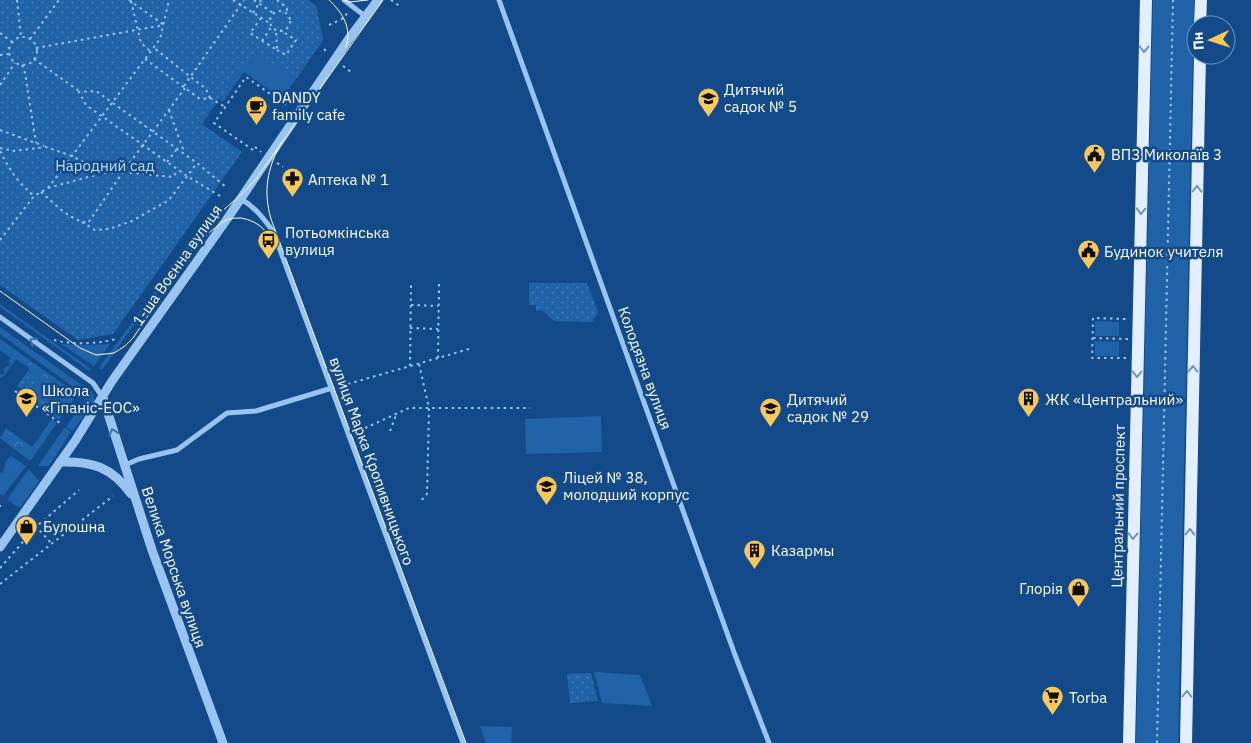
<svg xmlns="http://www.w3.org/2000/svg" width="1251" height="743" viewBox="0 0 1251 743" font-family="'IBM Plex Sans',sans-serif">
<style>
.grass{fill:#2163a8}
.forest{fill:url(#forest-crowns)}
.park{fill:url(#park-dots)}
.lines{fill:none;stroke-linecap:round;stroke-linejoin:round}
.path{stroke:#99c4f0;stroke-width:2;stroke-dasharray:2.5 4;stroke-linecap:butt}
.minor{stroke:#99c4f0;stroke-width:5}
.tertiary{stroke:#99c4f0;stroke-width:9}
.primary{stroke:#e3efff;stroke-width:12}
.tram{stroke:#fff;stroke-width:1}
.oneway{stroke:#7195bf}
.oneway2{stroke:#4275ae}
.labels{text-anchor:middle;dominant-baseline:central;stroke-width:5;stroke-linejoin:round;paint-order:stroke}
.poi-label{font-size:15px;fill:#fff;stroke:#134b8a;text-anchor:start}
.park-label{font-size:15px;fill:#c0ddfc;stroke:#134b8a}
.street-label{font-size:15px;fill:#fff;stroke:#134b8a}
</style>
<defs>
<pattern id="forest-crowns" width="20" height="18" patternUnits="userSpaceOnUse" patternTransform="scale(1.25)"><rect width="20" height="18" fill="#2163a8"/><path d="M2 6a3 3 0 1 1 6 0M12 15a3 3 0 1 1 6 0" fill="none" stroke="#427ab5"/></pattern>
<pattern id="park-dots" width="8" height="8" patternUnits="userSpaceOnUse" patternTransform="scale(1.25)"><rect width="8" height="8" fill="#2163a8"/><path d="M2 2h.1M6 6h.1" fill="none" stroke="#427ab5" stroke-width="1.8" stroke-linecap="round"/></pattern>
</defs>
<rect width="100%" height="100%" fill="#134b8a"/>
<g class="grass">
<polygon points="308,0 316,6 323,40 282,99 244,72 223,102 219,99 221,97 241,12"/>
<polygon points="1153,0 1194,0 1178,743 1136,743"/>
<polygon points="208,217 210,219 102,370 99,368"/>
<polygon points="0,304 91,369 89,371 0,307"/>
<polygon points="1095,321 1119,322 1119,336 1095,336"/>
<polygon points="0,327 83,386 79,391 0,334"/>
<polygon points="0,339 77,394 59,420 38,405 39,402 28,394 39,379 28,371 29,368 16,359 2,378 0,377 0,374 2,375 5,371 3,370 6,366 8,367 11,363 8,361 11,358 0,350"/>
<polygon points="1095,341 1119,342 1119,356 1095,356"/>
<polygon points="61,344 85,345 110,344 94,366"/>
<polygon points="91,391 94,395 94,401 73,431 66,427"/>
<polygon points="601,416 602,452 526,454 525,419"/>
<polygon points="52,419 57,423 31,460 29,460 0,438 6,428 32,447"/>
<polygon points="65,427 71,432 49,466 38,466"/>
<path d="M11,456L26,466L3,496L0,494V472L2,473C6,467 4,460 11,456Z"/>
<polygon points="29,469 39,481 20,508 9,501 8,498"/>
<polygon points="594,672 640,675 652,706 602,703"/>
<polygon points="480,726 512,727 511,743 486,743"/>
</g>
<g class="forest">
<polygon points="11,339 24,346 67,380 42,363"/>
<polygon points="10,351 25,359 73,393 74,396 59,417 56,416 68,398 69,395"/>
<path d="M66,431L67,434C62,444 54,456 45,464H43L57,441Z"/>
<path d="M5,432C13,432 25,441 28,449L25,452C17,452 6,443 3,435Z"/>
</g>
<g class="park">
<polygon points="0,0 308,0 316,6 323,40 297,78 254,53 219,99 202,124 242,152 113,334 78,340 0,285"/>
<polygon points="529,283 587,283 598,312 592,322 554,321 542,310 536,311 536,305 529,305"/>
<polygon points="28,371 39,379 28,394 17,386"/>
<polygon points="50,387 63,397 52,412 39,403"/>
<polygon points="591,673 598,701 570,703 567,674"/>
</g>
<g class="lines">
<g class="path">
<polyline points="17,0 21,37"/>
<polyline points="129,0 164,25"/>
<polyline points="233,0 271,24"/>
<polyline points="254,0 273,13"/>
<polyline points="277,0 287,8 287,13"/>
<polyline points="391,0 401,7"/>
<polyline points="131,1 141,43 150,51"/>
<circle cx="280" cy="21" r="10"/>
<polyline points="253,13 261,0"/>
<polyline points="261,18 250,33 277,50 276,29"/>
<polyline points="329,25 344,18 348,12"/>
<polyline points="0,33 12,42"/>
<circle cx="23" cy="51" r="14"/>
<polyline points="30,39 59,0"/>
<polyline points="262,41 272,26"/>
<polyline points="36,48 164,25"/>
<polyline points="324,49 328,53"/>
<polyline points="277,50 286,55 296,40 280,30"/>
<polyline points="0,55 9,54"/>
<polyline points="34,59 79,91"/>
<polyline points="145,59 200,99 210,98 206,89 154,48"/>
<polyline points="22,65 25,73 36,143"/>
<polyline points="343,66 351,72"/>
<polyline points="0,85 15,63"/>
<polyline points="184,86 244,0"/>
<polyline points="210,98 225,107"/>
<polyline points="169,110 184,152"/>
<polyline points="0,130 44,146"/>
<polyline points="255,147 261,152"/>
<polyline points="0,148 14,151 46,147 72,156 103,173 123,172 173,177 178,170"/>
<polyline points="253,150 214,123 246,77 286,105"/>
<path d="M0,151C9,169 18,183 34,196"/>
<polyline points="167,162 177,149"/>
<polyline points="277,163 283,167"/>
<polyline points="48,188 103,173"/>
<path d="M41,192C55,204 69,220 88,223L123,172L185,88"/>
<polyline points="220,196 187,176 86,105 79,92 96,91 197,163 226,187"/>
<polyline points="82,222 95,230 109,229 132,221 169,200 197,163"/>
<polyline points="0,240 34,196 48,188 160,39 169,0"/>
<polyline points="411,305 438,306"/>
<polyline points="410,328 438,329"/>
<polyline points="1093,338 1128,339"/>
<path d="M54,340C74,345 96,344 117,339"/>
<polyline points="438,358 439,284"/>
<polyline points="1126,358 1092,358 1093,318 1127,319"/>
<polyline points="419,364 429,408 427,494 420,502"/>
<polyline points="410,366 411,283"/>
<polyline points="348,384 469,349"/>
<polyline points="15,391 60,423"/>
<polyline points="365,428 409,408 530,408"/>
<polyline points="390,431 396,415"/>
<polyline points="0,506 1,506"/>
<polyline points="31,521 52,544"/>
<polyline points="0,568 37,526 79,490"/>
<polyline points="0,584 113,496"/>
<polyline points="1157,743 1173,0"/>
</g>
<g class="minor">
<polyline points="344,0 365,16"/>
<polyline points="499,0 735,655 769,743"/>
<path d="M241,199C255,207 263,218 273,231L463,743"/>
<polyline points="0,317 93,383 103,398"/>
<polyline points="125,465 139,459 177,450 227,413 256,411 332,388"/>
</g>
<g class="tertiary">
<polyline points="103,398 152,550 223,743"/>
<path d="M60,462C92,461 112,467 131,494"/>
<polyline points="0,547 75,441 112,381 227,219 348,40 378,0"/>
</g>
<g class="primary">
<polyline points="1200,25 1201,0"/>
<polyline points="1129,743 1146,0"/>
<polyline points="1186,743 1200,55"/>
</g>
<g class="tram">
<path d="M329,0C343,13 352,28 346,47"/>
<polyline points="344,0 349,2 368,0"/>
<path d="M281,143C267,169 263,191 271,219L466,743"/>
<path d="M192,248C203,239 214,227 226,220C230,218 237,218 241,218C259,221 269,232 275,248"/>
<path d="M0,291L80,348L96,355L114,353L125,346L133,338L209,225C223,208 241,197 256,179L383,0"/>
</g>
</g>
<defs><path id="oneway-chevron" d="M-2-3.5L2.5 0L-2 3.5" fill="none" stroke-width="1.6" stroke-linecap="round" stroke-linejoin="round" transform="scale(1.25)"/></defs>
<g class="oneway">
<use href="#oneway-chevron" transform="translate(1144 49) rotate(91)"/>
<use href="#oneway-chevron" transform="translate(1197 189) rotate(-89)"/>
<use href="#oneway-chevron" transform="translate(1141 211) rotate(91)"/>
<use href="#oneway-chevron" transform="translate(1193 369) rotate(-89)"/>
<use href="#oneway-chevron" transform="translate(1137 374) rotate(91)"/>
<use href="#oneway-chevron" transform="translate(1190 532) rotate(-89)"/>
<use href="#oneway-chevron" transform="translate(1133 536) rotate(91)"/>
<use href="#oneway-chevron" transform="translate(1187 694) rotate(-89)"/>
</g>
<g class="oneway2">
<use href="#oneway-chevron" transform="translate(33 341) rotate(-145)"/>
<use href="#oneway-chevron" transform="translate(113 432) rotate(-109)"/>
</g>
<defs>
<symbol id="school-pin" viewBox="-11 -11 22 30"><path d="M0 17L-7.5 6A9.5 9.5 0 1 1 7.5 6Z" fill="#ffc959" stroke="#134b8a"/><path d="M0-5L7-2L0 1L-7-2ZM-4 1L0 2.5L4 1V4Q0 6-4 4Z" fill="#111"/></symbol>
<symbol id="cafe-pin" viewBox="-11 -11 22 30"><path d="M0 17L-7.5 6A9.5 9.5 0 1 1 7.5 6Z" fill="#ffc959" stroke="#134b8a"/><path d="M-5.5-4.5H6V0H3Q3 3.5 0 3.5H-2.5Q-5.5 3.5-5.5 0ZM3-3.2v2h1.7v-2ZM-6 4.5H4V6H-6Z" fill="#111"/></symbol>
<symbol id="civic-pin" viewBox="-11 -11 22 30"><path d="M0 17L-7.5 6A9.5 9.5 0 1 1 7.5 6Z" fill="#ffc959" stroke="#134b8a"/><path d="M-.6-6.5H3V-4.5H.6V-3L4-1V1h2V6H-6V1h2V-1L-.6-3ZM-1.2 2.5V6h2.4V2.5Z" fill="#111"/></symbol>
<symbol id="pharmacy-pin" viewBox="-11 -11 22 30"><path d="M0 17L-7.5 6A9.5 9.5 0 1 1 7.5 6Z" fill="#ffc959" stroke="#134b8a"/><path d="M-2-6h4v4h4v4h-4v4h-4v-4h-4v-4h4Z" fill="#111"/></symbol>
<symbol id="bus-pin" viewBox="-11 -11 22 30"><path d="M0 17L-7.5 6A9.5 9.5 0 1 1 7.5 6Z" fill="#ffc959" stroke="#134b8a"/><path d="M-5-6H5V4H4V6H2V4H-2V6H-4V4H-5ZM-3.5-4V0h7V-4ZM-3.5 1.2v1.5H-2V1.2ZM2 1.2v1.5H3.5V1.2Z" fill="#111"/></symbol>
<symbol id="building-pin" viewBox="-11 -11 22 30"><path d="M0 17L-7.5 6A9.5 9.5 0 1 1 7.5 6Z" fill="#ffc959" stroke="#134b8a"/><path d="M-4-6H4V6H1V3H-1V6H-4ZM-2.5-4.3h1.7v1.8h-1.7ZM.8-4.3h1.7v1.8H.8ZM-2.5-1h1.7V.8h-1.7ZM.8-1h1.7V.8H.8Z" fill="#111"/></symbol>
<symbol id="shop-pin" viewBox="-11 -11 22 30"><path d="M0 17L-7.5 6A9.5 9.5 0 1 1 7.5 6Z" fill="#ffc959" stroke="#134b8a"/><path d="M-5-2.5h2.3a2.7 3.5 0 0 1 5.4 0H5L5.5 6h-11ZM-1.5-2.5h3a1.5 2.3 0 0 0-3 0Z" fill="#111"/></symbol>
<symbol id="supermarket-pin" viewBox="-11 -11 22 30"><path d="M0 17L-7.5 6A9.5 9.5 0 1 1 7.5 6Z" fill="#ffc959" stroke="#134b8a"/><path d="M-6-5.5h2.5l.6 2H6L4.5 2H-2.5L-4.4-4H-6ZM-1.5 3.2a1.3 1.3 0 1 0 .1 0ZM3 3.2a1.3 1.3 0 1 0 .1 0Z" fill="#111"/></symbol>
</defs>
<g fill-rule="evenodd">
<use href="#school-pin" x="696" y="86" width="25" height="34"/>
<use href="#cafe-pin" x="244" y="94" width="25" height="34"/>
<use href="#civic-pin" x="1082" y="142" width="25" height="34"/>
<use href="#pharmacy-pin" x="280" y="166" width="25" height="34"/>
<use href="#bus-pin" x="256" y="228" width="25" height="34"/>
<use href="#civic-pin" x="1076" y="238" width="25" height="34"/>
<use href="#school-pin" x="14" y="386" width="25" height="34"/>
<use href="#building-pin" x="1016" y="386" width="25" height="34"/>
<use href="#school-pin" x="758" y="396" width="25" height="34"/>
<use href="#school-pin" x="534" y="474" width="25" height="34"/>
<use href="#shop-pin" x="14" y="514" width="25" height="34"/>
<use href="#building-pin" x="742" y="538" width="25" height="34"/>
<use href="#shop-pin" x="1066" y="576" width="25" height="34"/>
<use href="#supermarket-pin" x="1040" y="684" width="25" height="34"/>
</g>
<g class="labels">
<g class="poi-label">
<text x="724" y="89">Дитячий<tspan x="724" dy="17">садок № 5</tspan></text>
<text x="272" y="97">DANDY<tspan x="272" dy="17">family cafe</tspan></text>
<text x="1111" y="154">ВПЗ Миколаїв 3</text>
<text x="308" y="179">Аптека № 1</text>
<text x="285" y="232">Потьомкінська<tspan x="285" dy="17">вулиця</tspan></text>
<text x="1104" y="251">Будинок учителя</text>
<text x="42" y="390">Школа<tspan x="42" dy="17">«Гіпаніс-ЕОС»</tspan></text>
<text x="787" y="399">Дитячий<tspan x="787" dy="17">садок № 29</tspan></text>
<text x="1045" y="399">ЖК «Центральний»</text>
<text x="563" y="477">Ліцей № 38,<tspan x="563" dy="17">молодший корпус</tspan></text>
<text x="43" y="526">Булошна</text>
<text x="771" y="550">Казармы</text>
<text x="1063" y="588" text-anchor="end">Глорія</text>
<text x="1069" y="697">Torba</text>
</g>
<g class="park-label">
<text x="105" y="165">Народний сад</text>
</g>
<g class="street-label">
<text transform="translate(177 265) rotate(-55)">1-ша Воєнна вулиця</text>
<text transform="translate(645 368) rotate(70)">Колодязна вулиця</text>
<text transform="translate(372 461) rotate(70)">вулиця Марка Кропивницького</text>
<text transform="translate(1118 506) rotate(-89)">Центральний проспект</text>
<text transform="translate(174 567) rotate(71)">Велика Морська вулиця</text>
</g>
</g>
<g transform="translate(1211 40) rotate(266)"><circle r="24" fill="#134b8a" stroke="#7193b9"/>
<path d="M0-4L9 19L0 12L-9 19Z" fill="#ffc959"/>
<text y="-8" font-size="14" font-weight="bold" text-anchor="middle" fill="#ffffff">Пн</text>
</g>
</svg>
